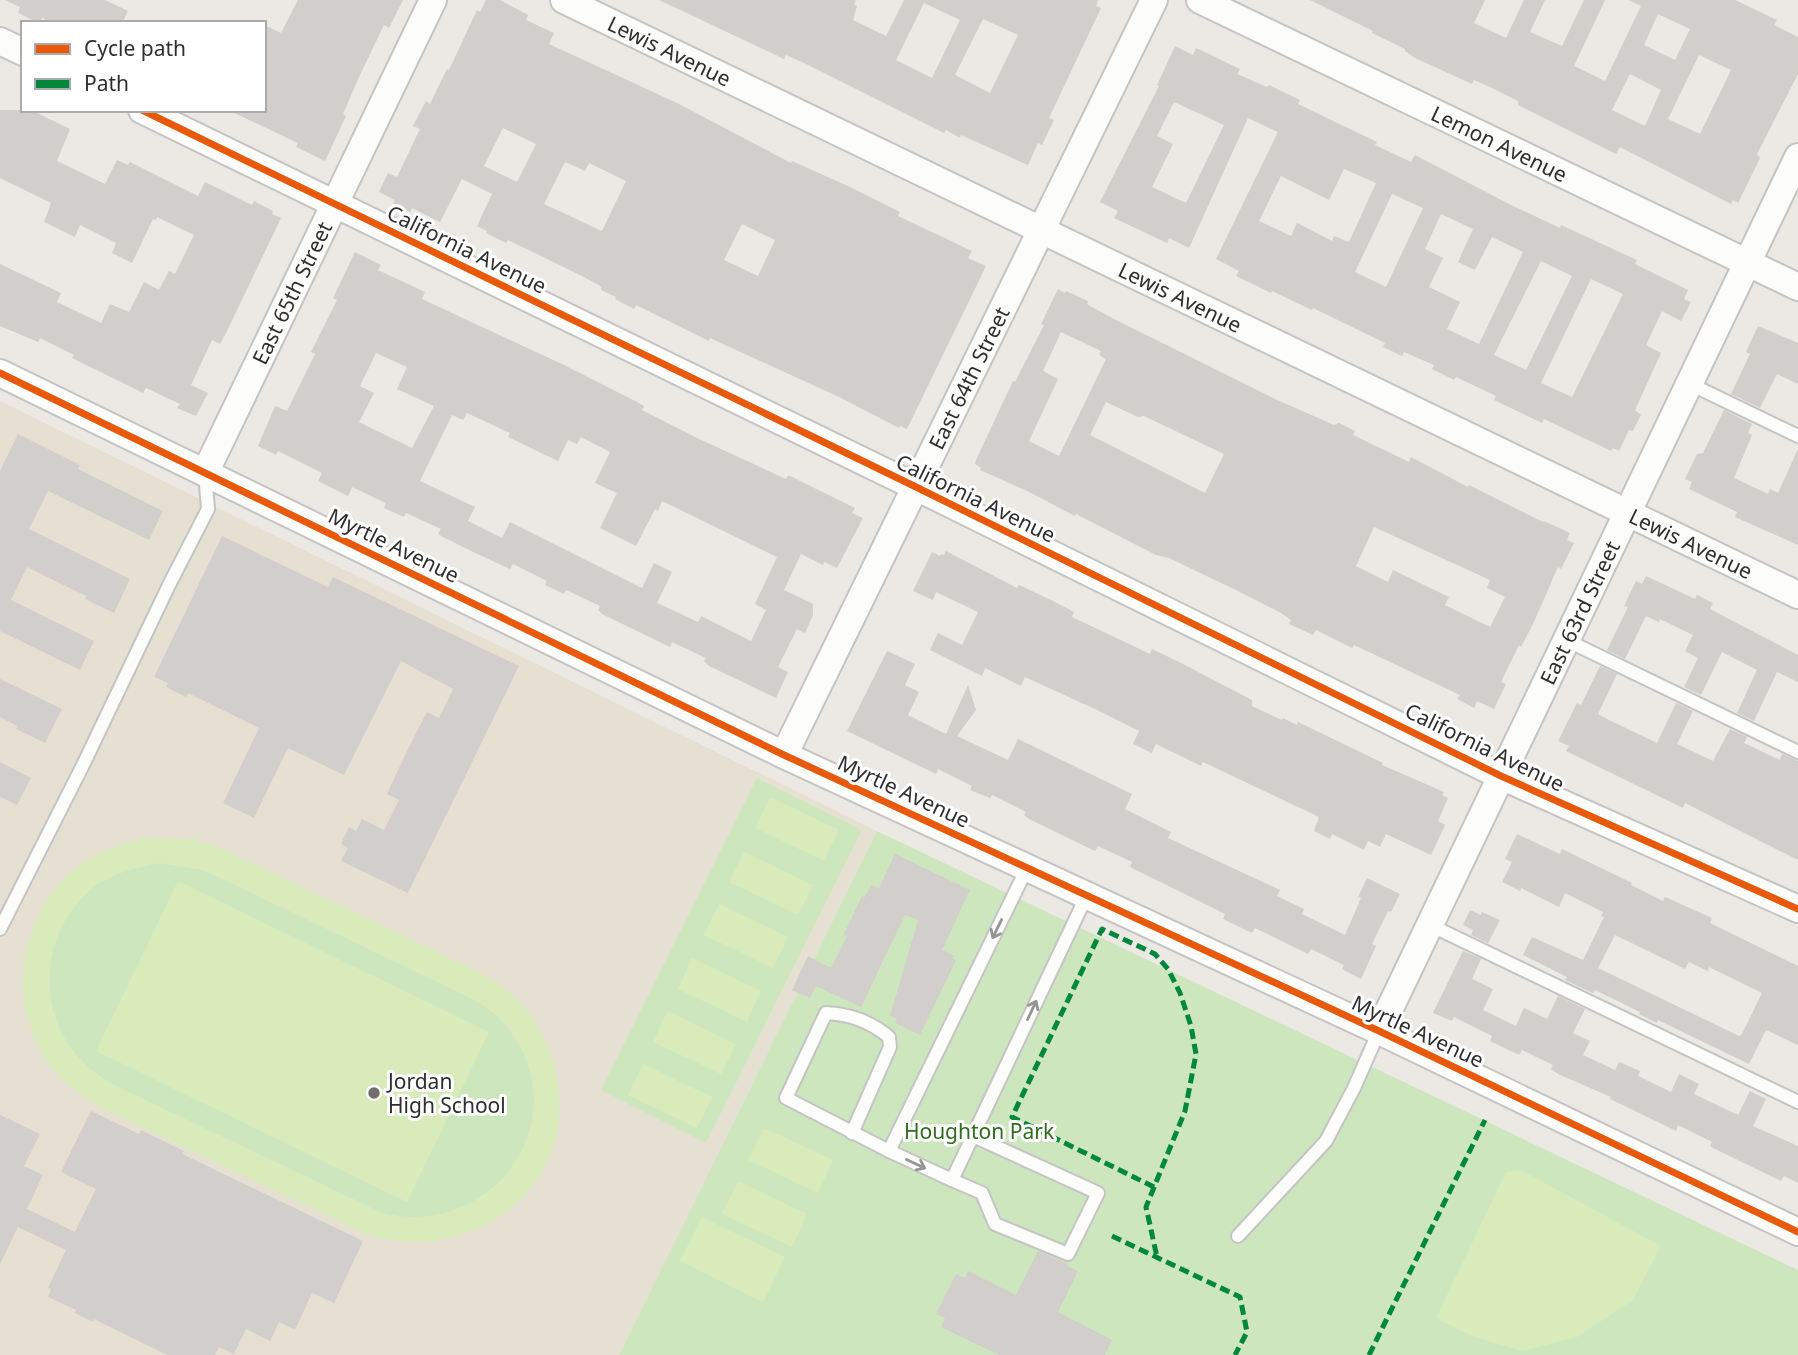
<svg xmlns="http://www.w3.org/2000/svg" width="1798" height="1355" viewBox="0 0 1798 1355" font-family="'Noto Sans',sans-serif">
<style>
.education{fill:#e6e0d3}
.green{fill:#cee6be}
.pitch{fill:#d9eabb;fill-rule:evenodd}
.building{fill:#d1cecb;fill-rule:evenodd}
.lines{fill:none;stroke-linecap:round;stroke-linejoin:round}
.service-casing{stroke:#c5c4c5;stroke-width:16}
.minor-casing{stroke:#c5c4c5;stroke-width:30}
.service{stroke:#fcfcfb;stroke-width:12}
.minor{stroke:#fcfcfb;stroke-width:26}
.quiet{stroke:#00873e;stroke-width:5;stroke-dasharray:10 5;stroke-linecap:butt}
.cycleway-casing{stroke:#fff;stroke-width:11}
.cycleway{stroke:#e8590c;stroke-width:7}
.oneway{stroke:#959594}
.poi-dot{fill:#706f6e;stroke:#fff;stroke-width:2.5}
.labels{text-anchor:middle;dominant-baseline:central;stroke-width:6;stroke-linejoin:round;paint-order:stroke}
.street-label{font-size:21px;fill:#2e2e2e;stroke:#fff}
.poi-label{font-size:21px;fill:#2e2e2e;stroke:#fff;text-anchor:start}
.park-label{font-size:21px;fill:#2c6e1b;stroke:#fff}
</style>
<rect width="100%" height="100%" fill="#ece8e4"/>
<polygon class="education" points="0,401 877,831 619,1355 0,1355"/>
<g class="green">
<polygon points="757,778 862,830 706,1143 601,1090"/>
<polygon points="877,831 1798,1270 1798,1355 619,1355"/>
<path d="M160,863L204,870L473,999C485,1007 497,1014 506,1026C581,1116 494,1241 382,1213L111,1084C98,1075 85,1066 75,1053C36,1007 43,933 87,893C107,874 133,868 160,863Z"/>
</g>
<g class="pitch">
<polygon points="770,797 839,830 824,861 755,828"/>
<path d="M145,838L190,839L220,848L483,974C517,993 540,1021 552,1058C590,1177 480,1269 366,1234L100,1107C83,1097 67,1086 54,1070C4,1010 17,917 76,868C96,851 121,844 145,838ZM160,863L204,870L473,999C485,1007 497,1014 506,1025C581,1116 494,1241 382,1213L112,1084C98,1075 85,1066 75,1053C36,1007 43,933 87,893C107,874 133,868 160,863Z"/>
<polygon points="744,852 813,885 798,915 729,882"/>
<polygon points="178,881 489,1032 407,1202 96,1051"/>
<polygon points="719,904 788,937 773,968 704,935"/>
<polygon points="692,958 761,991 747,1022 678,989"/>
<polygon points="667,1011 736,1044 721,1074 653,1042"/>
<polygon points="643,1064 712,1097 697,1128 628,1095"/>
<polygon points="764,1128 833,1160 818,1193 748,1160"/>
<polygon points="1521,1170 1661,1246 1633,1300 1577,1337 1522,1351 1472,1336 1436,1318 1506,1172"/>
<polygon points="738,1181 807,1214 792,1247 722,1214"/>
<polygon points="702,1217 785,1257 763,1302 680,1261"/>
</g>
<g class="building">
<polygon points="5,0 105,0 128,11 122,23 52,23 42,18 39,23 18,13 20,7"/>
<polygon points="298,0 403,0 389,28 384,25 359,77 343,114 346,116 325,161 296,147 298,143 228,110 264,110 264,25 281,33"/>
<path d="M486,0H500L528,15L526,20L554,33L549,44L677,103L791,163L792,161L850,187L900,212L898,216L972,251L968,258L986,266L907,429L900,426L899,428L839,397L710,338L709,341L636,305L634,309L615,299L616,297L601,290L602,287L582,276L508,240L506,243L486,233L487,231L477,226L492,194L462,179L440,222L412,208L410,212L393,203L395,200L379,192L388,173L397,177L420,129L413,126L426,101L430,104L447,69L449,70L477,10L480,12ZM503,128L536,144L517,182L484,166ZM565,162L585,171L589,163L626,181L602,231L544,204ZM742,224L775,240L758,276L724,260Z"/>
<path d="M659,0H856L854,5L857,6L853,20L886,36L904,0H1098L1096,6L1101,8L1049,118L1054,120L1042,145L1038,143L1028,165L961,135L960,138L946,130L944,133L802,62L786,55L784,59ZM924,3L960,20L932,78L896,60ZM983,19L1018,35L990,93L955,75Z"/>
<path d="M1310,0H1485L1474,23L1506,38L1524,0H1545L1530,32L1562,46L1584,0H1605L1574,66L1605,81L1641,6L1628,0H1735L1777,20L1774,25L1798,37V74L1757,154L1760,158L1738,203L1733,200L1731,204L1620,147L1616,154L1518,105V101L1490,87L1474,80L1472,84L1415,58L1405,51V49L1372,33L1373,31ZM1658,14L1690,29L1675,60L1644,45ZM1699,55L1731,70L1700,134L1668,119ZM1630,74L1661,90L1645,126L1612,110Z"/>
<path d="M1175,46L1193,55L1196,48L1213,56L1240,69L1237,74L1267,87L1269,85L1300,100L1298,104L1377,142L1375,145L1411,162L1415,155L1511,205L1560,228L1561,225L1637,260L1635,264L1688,290L1684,299L1691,302L1681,321L1662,311L1646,345L1661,353L1635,410L1641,415L1633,431L1629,430L1619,451L1613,448L1611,451L1544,419L1542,423L1494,400L1496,396L1456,377L1454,380L1432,369L1434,365L1404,352L1402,356L1383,347L1385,343L1313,308L1312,310L1272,291L1271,293L1236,276L1239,271L1216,259L1278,132L1248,118L1189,248L1169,238L1167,243L1114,218L1118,211L1100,202L1159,86L1157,85ZM1174,102L1224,125L1186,203L1152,187L1173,144L1157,136ZM1344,169L1376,183L1349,242L1334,236L1332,241L1297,223L1291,236L1259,221L1281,176L1329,200ZM1392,194L1423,208L1386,287L1355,272ZM1441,214L1473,229L1458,262L1475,270L1492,237L1523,252L1479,344L1447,329L1460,302L1429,287L1443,258L1425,249ZM1541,261L1572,276L1526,370L1494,355ZM1591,279L1623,294L1572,397L1541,383Z"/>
<polygon points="0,110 31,110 70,129 57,161 105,184 117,160 128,165 130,162 198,196 205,182 252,205 254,201 273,211 272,214 281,218 227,331 220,344 212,340 191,385 208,393 196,416 177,408 180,404 146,388 143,393 131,387 78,361 72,358 74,355 40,338 38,342 0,326 0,264 61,293 57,302 101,323 110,304 129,312 144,282 159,290 169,271 175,274 194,235 157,217 156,220 153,219 132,263 112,253 116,243 80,225 75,237 44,222 51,203 0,178"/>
<path d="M355,252L381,265L378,270L425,292L422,299L564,365L637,402L644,406L642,410L697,438L786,479L788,475L855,508L852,513L863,518L837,568L824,562L823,565L801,554L784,590L813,604V615L805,633L797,629L778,667L788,672L776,698L709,666L704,661L706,658L672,642L670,647L602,614L598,610L600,606L566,590L564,594L545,585L547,581L513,564L510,569L469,550L443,537L438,534L441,529L406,513L404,517L384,508L386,503L352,487L348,496L318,481L322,473L278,451L276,455L258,446L275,406L287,411L315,354L311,352L337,300L333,298ZM376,353L407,367L397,389L434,406L412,448L359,422L374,393L360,386ZM467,413L510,433L508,437L558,461L568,440L577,444L581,437L610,452L595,483L617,493L600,528L636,546L655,509L658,511L662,501L777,557L755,604L766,610L751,641L701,616L698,622L657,603L672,572L654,563L642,588L510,522L502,538L468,521L475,507L420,481L452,415L463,420Z"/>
<path d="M1058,289L1065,293L1066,291L1088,301L1087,304L1090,306L1112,318L1275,399L1334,425L1339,423L1355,431L1353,435L1409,462L1411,457L1468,487L1469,485L1543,522L1544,521L1570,533L1567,540L1574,543L1561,569L1558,567L1533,624L1521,647L1519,645L1501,682L1506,684L1494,709L1477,701L1474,708L1457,699L1460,695L1354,645L1352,648L1316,630L1313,635L1289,624L1291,620L1281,613L1238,591L1169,558L1156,555L1076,514L1075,516L1029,492L980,470L981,468L975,464L976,460L1013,381L1015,382L1044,325L1041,324ZM1061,332L1101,351L1099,355L1106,359L1059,456L1029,441L1058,379L1043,371ZM1106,402L1138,417L1144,416L1224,454L1205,493L1090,435ZM1374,527L1490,580L1487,588L1505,597L1490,627L1445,605L1449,597L1393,570L1388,582L1356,566Z"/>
<polygon points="1758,326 1798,343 1798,384 1777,374 1760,408 1731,394 1750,354 1746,352"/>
<polygon points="1724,410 1752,424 1748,433 1752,435 1734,478 1768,494 1770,489 1778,493 1798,449 1798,545 1735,517 1737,512 1689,489 1692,482 1685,479 1697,454 1703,453"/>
<polygon points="18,434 80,465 78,469 163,511 149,540 48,491 29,529 130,579 114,613 85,599 86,596 27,567 11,600 94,641 80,670 0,631 0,471"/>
<polygon points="222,536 328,587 333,577 519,666 408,893 341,861 348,848 341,844 349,827 356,831 362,819 384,830 399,800 387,794 407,751 427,712 439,718 453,689 401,661 344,775 288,748 254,818 223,803 259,728 188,693 186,697 166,687 168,683 154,677"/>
<polygon points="946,551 1017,588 1019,585 1051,600 1074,612 1072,617 1106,633 1150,654 1152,649 1179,662 1252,700 1252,706 1282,720 1283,718 1297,725 1298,722 1383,763 1382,765 1444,792 1442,795 1448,798 1438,821 1445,825 1431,855 1386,834 1380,847 1368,841 1364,850 1332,834 1330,839 1314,831 1319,817 1203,762 1201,766 1156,744 1152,753 1133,744 1139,731 1097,710 1025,677 1021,686 985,668 982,676 930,650 938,633 962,645 978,612 936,592 933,600 913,591 932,552 940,556 941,554 944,555"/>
<polygon points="1646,576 1695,599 1697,595 1713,603 1710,609 1798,655 1798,682 1777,672 1754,721 1737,713 1757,670 1722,652 1701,695 1684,687 1698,658 1685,651 1693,635 1660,619 1659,622 1646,616 1625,659 1607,650 1628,607 1624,606 1636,581 1642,584"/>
<polygon points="887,651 915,664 905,685 919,692 908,715 946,734 968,685 976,710 957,736 1008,760 1018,739 1132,794 1125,809 1171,832 1168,838 1280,890 1277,896 1304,909 1302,914 1345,935 1361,898 1358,897 1367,878 1400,894 1391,912 1388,911 1372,944 1376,946 1361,979 1342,969 1344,965 1311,949 1308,954 1255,928 1252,933 1223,919 1225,914 1130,867 1132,862 1098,846 1095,851 1029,819 1024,815 1026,812 992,795 990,798 970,790 972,786 938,769 936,774 847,731"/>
<polygon points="1600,666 1617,674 1598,714 1609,720 1657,743 1676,703 1693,711 1677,744 1713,761 1730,729 1747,737 1744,743 1780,760 1782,754 1798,761 1798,860 1685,803 1683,808 1566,751 1569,746 1558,741 1577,703 1581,705"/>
<polygon points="0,679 62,709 45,743 16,729 17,726 0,717"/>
<polygon points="0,762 31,778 17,805 0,797"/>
<path d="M1517,834L1560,854L1562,849L1632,883L1631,885L1663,901L1665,897L1712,918L1710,923L1798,966V1045L1766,1030L1749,1064L1658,1020L1657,1023L1639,1014L1640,1012L1595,990L1593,993L1565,980L1567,977L1523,955L1532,937L1583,960L1604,917L1601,916L1603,912L1565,893L1559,907L1521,888L1520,891L1502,882L1512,862L1505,859ZM1615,935L1685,969L1689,962L1708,971L1709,967L1762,993L1742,1034L1739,1036L1598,968Z"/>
<polygon points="895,854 970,890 942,950 954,956 953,959 956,960 920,1035 895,1023 897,1019 890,1016 918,920 905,915 861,1007 816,986 810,998 792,990 808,956 831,968 847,936 844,934 862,896 865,897 871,885 879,888"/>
<polygon points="1470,910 1481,915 1482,912 1500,920 1488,943 1471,935 1473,930 1463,925"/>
<polygon points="1463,951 1481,959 1472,979 1493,989 1483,1010 1516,1026 1524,1008 1547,1019 1558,996 1585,1009 1573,1033 1590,1041 1583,1055 1615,1070 1619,1062 1640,1071 1638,1076 1671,1092 1679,1074 1699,1084 1694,1094 1738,1115 1750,1091 1766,1099 1753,1126 1798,1146 1798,1183 1784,1176 1781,1181 1715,1149 1710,1146 1712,1142 1678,1125 1676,1131 1664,1125 1610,1099 1611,1097 1558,1074 1551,1069 1553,1065 1522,1050 1519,1055 1490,1041 1492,1036 1454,1017 1452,1021 1433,1013"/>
<polygon points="91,1111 139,1134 141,1130 184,1151 182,1154 363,1241 334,1303 312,1293 295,1330 279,1322 270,1341 246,1329 234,1354 219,1347 215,1355 167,1355 94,1319 93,1322 75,1313 76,1310 48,1297 51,1289 48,1288 66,1250 18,1227 0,1264 0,1115 40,1134 24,1166 43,1175 27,1209 75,1232 96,1189 61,1172"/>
<polygon points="1038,1251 1068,1264 1067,1266 1078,1271 1058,1312 1112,1340 1105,1355 999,1355 941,1327 945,1318 936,1314 956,1274 965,1278 968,1271 1016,1295"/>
</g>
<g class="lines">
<defs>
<g id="service">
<polyline points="1690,384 1798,436"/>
<polyline points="1566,640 1798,752"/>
<polyline points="1027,868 889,1151 952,1180 1087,895"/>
<polyline points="1430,925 1798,1102"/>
<polyline points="0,929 83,765 169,585 208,509 205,473"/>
<path d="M852,1133L890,1047L889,1037C870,1021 850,1014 826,1013L786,1098L889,1151"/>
<polyline points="952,1180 982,1193 995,1224 1068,1254 1098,1193 973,1136"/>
<polyline points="1238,1236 1326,1141 1354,1088 1379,1031"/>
</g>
<g id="minor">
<path id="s1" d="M564,0L1798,595"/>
<path id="s2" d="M1200,0L1798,287"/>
<polyline points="0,41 23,52"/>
<polyline points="142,110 916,487 1501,776 1798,909"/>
<polyline points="0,373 784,755 1379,1031 1798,1232"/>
<path id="s3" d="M205,473L433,0"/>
<path id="s4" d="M784,755L1154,0"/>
<path id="s5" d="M1379,1031L1798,157"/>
</g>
</defs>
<use href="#service" class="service-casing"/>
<use href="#minor" class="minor-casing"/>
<use href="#service" class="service"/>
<use href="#minor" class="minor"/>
<g class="quiet">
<polyline points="1154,1187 1012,1117 1102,929 1155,954 1168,969 1180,993 1191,1026 1196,1054 1185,1111 1146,1207 1157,1257"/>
<polyline points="1112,1236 1240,1297 1247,1332 1235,1355"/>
<polyline points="1369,1355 1485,1120"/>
</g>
<defs>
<g id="cycleway">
<polyline points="142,110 916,487 1501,776 1798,909"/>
<polyline points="0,373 784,755 1379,1031 1798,1232"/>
</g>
</defs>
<use href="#cycleway" class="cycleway-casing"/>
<use href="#cycleway" class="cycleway"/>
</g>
<defs><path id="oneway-shaft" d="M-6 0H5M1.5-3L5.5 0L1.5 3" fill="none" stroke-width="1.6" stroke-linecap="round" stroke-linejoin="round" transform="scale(1.75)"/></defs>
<g class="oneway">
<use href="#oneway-shaft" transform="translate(997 929) rotate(116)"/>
<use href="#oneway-shaft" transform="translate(1032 1010) rotate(-65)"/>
<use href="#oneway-shaft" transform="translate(916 1164) rotate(25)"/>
</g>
<circle class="poi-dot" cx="374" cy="1093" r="7"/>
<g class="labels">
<g class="street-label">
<text stroke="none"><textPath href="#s1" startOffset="117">Lewis Avenue</textPath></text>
<text stroke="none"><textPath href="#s2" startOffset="332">Lemon Avenue</textPath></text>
<text transform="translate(467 249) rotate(26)">California Avenue</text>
<text stroke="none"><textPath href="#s3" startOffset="200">East 65th Street</textPath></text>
<text stroke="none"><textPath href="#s1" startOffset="684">Lewis Avenue</textPath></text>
<text stroke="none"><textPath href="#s4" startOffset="420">East 64th Street</textPath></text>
<text transform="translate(976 498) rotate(26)">California Avenue</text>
<text stroke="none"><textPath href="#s1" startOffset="1251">Lewis Avenue</textPath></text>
<text transform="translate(394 545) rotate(26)">Myrtle Avenue</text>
<text stroke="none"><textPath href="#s5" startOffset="464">East 63rd Street</textPath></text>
<text transform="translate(1485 747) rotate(26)">California Avenue</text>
<text transform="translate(904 791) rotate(25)">Myrtle Avenue</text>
<text transform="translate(1418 1031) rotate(25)">Myrtle Avenue</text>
</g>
<g class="poi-label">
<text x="388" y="1081">Jordan<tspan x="388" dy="24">High School</tspan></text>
</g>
<g class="park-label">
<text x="979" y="1131">Houghton Park</text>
</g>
</g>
<rect x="21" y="21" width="245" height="91" fill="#ffffff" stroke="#ababab" stroke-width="2"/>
<rect x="35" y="44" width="35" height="10" fill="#e8590c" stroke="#ababab" stroke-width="2"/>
<text x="84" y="56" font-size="21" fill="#2e2e2e">Cycle path</text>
<rect x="35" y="79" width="35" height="10" fill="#00873e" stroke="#ababab" stroke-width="2"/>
<text x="84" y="91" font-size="21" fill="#2e2e2e">Path</text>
</svg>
